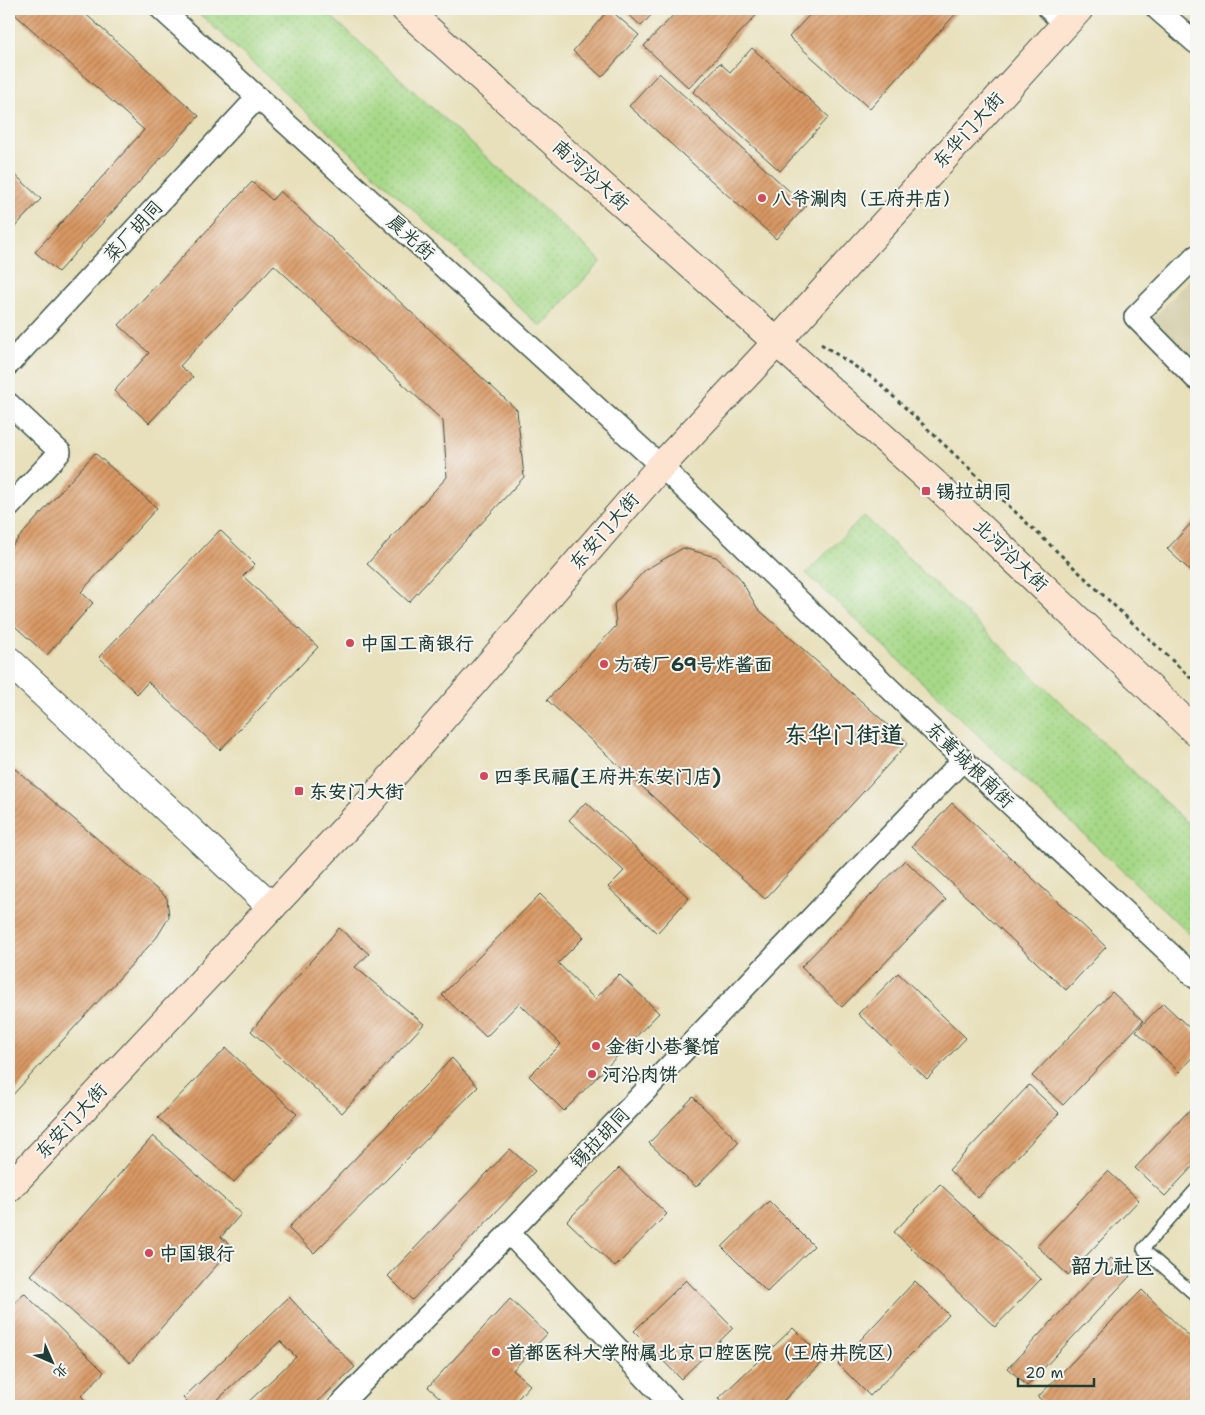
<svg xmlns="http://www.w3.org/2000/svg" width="1205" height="1415" viewBox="0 0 1205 1415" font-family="'Shantell Sans','LXGW WenKai TC',sans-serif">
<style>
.built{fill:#d8d2b2}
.grass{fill:url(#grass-dots);stroke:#628a5e}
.building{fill:url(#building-hatch)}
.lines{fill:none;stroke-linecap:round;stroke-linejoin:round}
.service-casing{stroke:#3d5548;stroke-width:14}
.minor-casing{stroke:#3d5548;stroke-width:24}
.tertiary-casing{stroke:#3d5548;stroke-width:30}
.secondary-casing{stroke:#3d5548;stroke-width:30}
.path{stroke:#3d5548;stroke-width:3;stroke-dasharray:4 4;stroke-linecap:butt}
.service{stroke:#fff;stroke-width:11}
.minor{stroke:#fff;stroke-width:21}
.tertiary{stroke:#fff;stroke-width:28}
.secondary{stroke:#fde4d1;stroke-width:28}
.poi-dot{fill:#d1495b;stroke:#f6f6f2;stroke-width:2}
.labels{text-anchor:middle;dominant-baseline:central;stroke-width:4;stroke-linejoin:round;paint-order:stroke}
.street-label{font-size:19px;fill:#1f3d34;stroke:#f6f6f2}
.poi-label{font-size:19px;font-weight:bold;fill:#1f3d34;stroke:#f6f6f2;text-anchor:start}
.quarter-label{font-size:21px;font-weight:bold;fill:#1f3d34;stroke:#f6f6f2}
.district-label{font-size:24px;font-weight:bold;fill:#1f3d34;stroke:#f6f6f2}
</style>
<defs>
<pattern id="grass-dots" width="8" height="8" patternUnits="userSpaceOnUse" patternTransform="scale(1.25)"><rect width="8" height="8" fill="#a6d887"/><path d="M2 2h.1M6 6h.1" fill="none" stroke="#8eba75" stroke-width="1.8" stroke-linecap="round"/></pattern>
<pattern id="building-hatch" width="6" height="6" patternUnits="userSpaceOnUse" patternTransform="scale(1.25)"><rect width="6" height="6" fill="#d99864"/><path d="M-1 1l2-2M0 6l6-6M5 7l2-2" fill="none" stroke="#af7d53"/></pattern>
</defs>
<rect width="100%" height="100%" fill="#f6f6f2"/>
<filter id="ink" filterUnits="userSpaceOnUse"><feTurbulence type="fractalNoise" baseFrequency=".02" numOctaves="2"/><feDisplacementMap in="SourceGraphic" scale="10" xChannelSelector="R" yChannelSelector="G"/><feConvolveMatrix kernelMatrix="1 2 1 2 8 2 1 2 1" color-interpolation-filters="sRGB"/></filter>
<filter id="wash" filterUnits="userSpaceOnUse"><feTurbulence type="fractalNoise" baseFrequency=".0096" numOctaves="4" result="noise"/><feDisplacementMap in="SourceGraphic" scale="20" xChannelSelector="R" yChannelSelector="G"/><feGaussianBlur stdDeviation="1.12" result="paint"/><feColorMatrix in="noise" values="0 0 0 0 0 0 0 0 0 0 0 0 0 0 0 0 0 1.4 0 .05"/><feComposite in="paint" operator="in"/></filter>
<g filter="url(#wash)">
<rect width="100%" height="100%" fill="#e8e0bb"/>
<polygon class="built" points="1196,272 1196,362 1153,319"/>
<g class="grass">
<polygon points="194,9 323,9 601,261 541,327"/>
<polygon points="864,516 1196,831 1196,940 806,573"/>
</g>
<g id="blocks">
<g class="building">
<polygon points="9,9 80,9 199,116 58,272 35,252 144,130"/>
<polygon points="609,9 639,35 602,77 573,51"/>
<polygon points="623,9 657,9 641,26"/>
<polygon points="679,9 762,9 689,88 644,46"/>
<polygon points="815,9 960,9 870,109 789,37"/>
<polygon points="752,48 829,117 780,171 693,92 720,63 730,72"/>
<polygon points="659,73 806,206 776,239 629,106"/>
<polygon points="9,169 41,199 10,232 9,231"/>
<polygon points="252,182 272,200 280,191 517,410 524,477 409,602 367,564 447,477 443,421 274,265 180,366 193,377 149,423 114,391 149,353 119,325"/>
<polygon points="95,453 157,508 81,592 93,603 47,655 9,621 9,549"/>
<polygon points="1196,518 1196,576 1167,549"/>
<polygon points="220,530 255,564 243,576 318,647 220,750 148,682 137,694 99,657"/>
<polygon points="683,548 716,557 739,577 758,609 908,743 765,899 547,700 616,626 614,604 645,570"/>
<polygon points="15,769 167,898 169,917 157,937 9,1099 9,776"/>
<polygon points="586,802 689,898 657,933 608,887 624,871 569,820"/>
<polygon points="952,803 1106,947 1066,990 912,846"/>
<polygon points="905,860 946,900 842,1007 801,967"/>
<polygon points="540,894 584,937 558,963 595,999 619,974 659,1013 564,1111 529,1076 561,1044 519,1003 486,1037 442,995"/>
<polygon points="339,928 369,954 355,967 424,1024 342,1113 251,1031"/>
<polygon points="898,973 966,1038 927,1079 858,1014"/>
<polygon points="1112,992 1143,1021 1063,1105 1032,1076"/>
<polygon points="1163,1003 1196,1034 1196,1053 1179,1072 1136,1031"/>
<polygon points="226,1048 297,1114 234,1182 158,1118"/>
<polygon points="452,1058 478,1087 314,1253 288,1228"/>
<polygon points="1029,1085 1059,1113 978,1198 949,1170"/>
<polygon points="693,1097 739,1142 696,1187 649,1143"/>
<polygon points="1196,1103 1196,1163 1165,1196 1135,1168"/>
<polygon points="153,1136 241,1214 221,1237 233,1247 130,1363 31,1275"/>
<polygon points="510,1149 535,1171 412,1300 388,1276"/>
<polygon points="619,1168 667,1214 615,1267 567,1221"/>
<polygon points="1108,1171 1139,1200 1068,1275 1037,1246"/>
<polygon points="940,1184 1041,1279 995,1327 894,1232"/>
<polygon points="769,1201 814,1246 767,1292 722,1247"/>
<polygon points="1111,1258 1130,1276 1027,1386 1008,1368"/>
<polygon points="686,1280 733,1328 681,1379 634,1331"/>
<polygon points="915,1281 949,1315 870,1396 838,1364"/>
<polygon points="1142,1290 1196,1343 1196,1406 1048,1406 1038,1397"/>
<polygon points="24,1293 104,1372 81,1396 91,1406 9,1406 9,1309"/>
<polygon points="289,1297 355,1367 313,1406 244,1406 296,1357 280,1341 211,1406 191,1406 183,1398"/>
<polygon points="510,1299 547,1334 513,1370 530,1385 513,1404 516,1406 449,1406 428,1387"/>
<polygon points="793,1328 825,1360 778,1406 725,1406 718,1399"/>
</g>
</g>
</g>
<g filter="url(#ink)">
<use href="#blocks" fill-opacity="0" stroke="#3d5548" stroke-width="1"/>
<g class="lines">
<defs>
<polyline id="service" points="1196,1189 1143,1249 1196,1296"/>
<g id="minor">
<polyline points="161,9 661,466 963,760 1196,978"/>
<polyline points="1049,9 1064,24"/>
<polyline points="1157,9 1196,43"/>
<polyline points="1196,256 1135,317 1196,379"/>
<polyline points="9,364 258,97"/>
<polyline points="9,404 60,452 9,507"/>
<polyline points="509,1233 672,1406"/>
<polyline points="339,1406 509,1233 963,760"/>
</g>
<polyline id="tertiary" points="9,661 272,907"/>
<g id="secondary">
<polyline points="405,9 934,483 1196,732"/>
<polyline points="9,1188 370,802 661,466 777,342 1079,9"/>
</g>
</defs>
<use href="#service" class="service-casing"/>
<use href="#minor" class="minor-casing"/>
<use href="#tertiary" class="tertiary-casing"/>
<use href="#secondary" class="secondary-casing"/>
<polyline class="path" points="821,344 877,381 1196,683"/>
<use href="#service" class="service"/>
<use href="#minor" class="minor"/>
<use href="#tertiary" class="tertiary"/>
<use href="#secondary" class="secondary"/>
</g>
</g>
<g class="poi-dot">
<circle cx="762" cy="198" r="5"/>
<rect x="921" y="486" width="10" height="10" rx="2.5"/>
<circle cx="350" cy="643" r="5"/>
<circle cx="604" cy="664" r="5"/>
<circle cx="484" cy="776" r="5"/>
<rect x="294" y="786" width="10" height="10" rx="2.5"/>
<circle cx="596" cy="1046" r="5"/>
<circle cx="592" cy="1074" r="5"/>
<circle cx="149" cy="1253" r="5"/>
<circle cx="496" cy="1352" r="5"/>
</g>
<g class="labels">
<g class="street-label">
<text transform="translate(968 130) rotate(-48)">东华门大街</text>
<text transform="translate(591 175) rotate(42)">南河沿大街</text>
<text transform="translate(133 231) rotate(-47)">菜厂胡同</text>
<text transform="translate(411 237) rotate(42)">晨光街</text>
<text transform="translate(604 531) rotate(-49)">东安门大街</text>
<text transform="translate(1011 555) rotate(44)">北河沿大街</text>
<text transform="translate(970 765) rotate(44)">东黄城根南街</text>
<text transform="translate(71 1121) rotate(-47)">东安门大街</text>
<text transform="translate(600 1138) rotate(-46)">锡拉胡同</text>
</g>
<g class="poi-label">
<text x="772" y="198">八爷涮肉（王府井店）</text>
<text x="936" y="491">锡拉胡同</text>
<text x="360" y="643">中国工商银行</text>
<text x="614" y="664">方砖厂69号炸酱面</text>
<text x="494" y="776">四季民福(王府井东安门店)</text>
<text x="309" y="791">东安门大街</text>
<text x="606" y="1046">金街小巷餐馆</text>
<text x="602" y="1074">河沿肉饼</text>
<text x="159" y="1253">中国银行</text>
<text x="506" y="1352">首都医科大学附属北京口腔医院（王府井院区）</text>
</g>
<g class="quarter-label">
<text x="1113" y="1266">韶九社区</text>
</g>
<g class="district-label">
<text x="844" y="735">东华门街道</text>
</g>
</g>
<rect width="1205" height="1415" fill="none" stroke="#f6f6f2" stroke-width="30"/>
<g transform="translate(52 1362) rotate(135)" stroke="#f6f6f2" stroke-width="4" paint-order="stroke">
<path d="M0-4L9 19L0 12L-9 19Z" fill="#1f3d34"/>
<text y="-8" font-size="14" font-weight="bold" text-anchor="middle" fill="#1f3d34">北</text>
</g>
<path d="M1018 1378v8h76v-8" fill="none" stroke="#1f3d34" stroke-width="2.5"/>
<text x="1025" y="1378" font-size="15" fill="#1f3d34" stroke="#f6f6f2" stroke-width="4" paint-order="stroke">20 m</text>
</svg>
